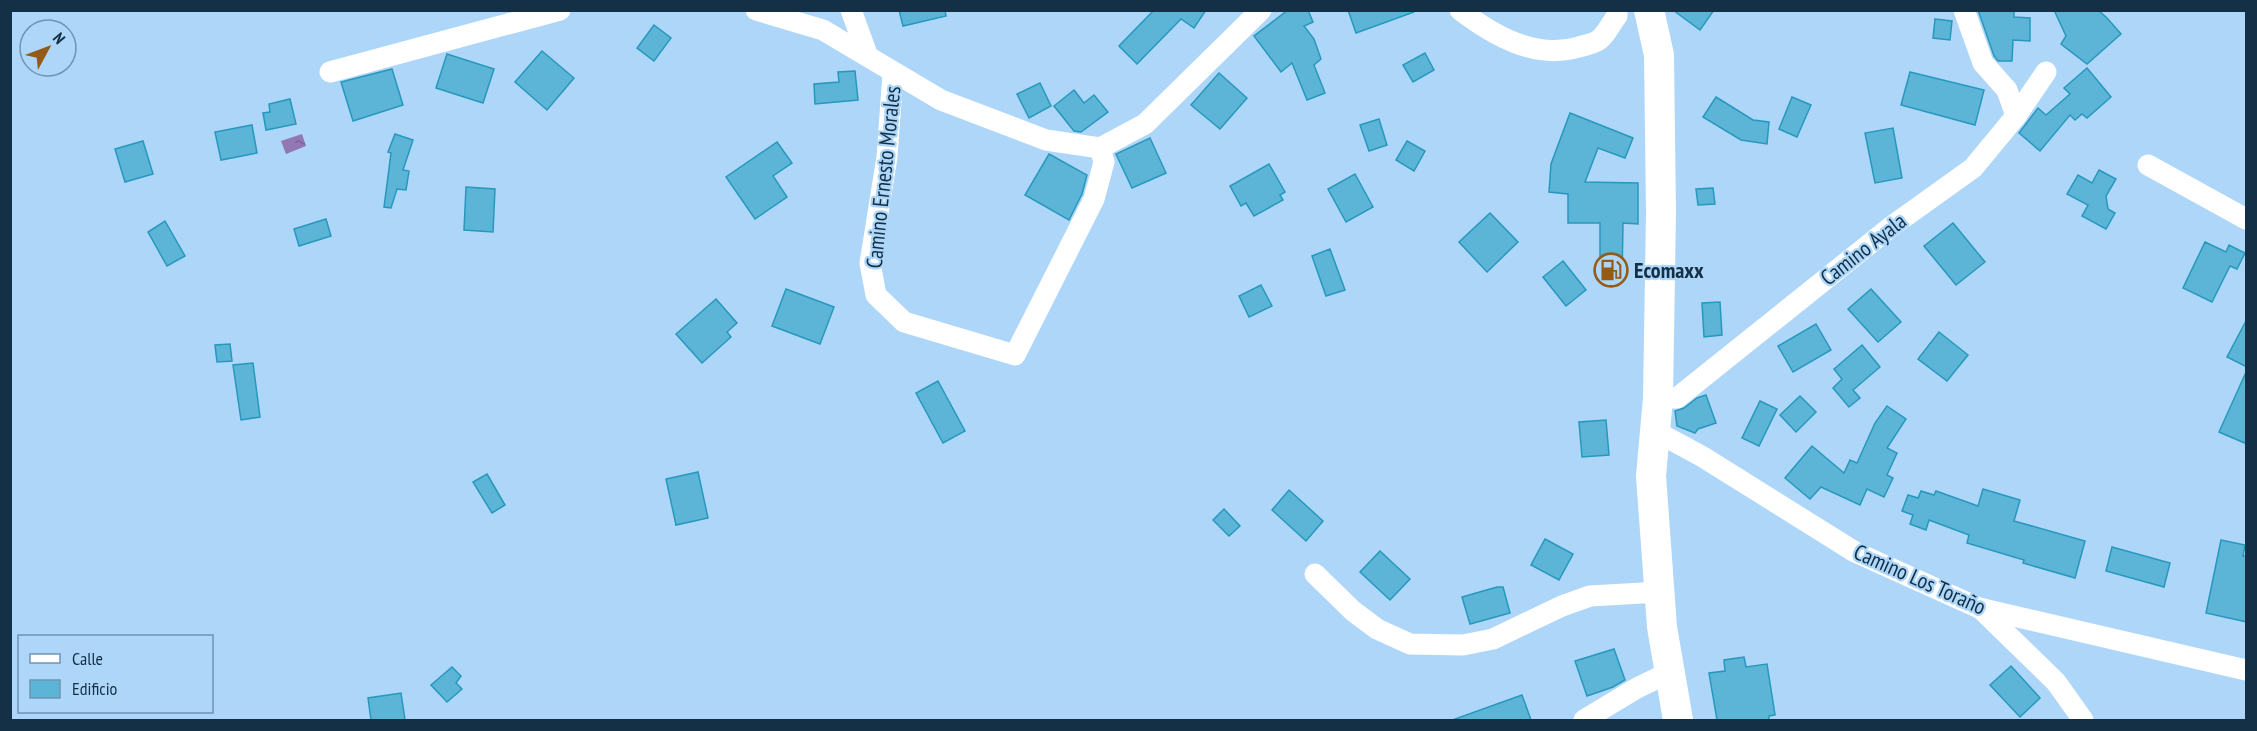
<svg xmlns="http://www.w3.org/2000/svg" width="2257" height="731" viewBox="0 0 2257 731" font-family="'PT Sans Narrow',sans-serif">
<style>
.water{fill:url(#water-ripples)}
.building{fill:#5cb5d6;stroke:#2798bd;stroke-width:1.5}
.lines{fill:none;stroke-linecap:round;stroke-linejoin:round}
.street{stroke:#fff;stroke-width:21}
.secondary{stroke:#fff;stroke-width:30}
.labels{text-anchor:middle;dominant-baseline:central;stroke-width:4.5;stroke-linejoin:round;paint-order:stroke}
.street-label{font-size:22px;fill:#133047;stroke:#add6f9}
.poi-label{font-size:22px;font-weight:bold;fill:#133047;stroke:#add6f9;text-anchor:start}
</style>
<defs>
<pattern id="water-ripples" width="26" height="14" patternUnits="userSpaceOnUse" patternTransform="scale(1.5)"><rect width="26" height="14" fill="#9377b5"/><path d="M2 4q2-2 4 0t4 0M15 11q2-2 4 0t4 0" fill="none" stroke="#776295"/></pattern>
</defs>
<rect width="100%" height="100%" fill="#add6f9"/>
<polygon class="water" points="302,134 306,146 286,154 281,141"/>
<g class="building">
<polygon points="899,10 945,10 946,16 903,26"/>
<polygon points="1154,10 1206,10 1194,28 1181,19 1137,64 1119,46"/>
<polygon points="1288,10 1308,10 1313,22 1304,26 1314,39 1321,59 1314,65 1325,93 1307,100 1292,63 1281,72 1254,36"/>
<polygon points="1348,10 1414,10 1414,12 1356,33"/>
<polygon points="1673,10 1714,10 1700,30"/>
<polygon points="1978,10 2014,10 2014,17 2030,18 2030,41 2013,40 2012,61 1998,61 1994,56"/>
<polygon points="2054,10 2098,10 2107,18 2121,34 2087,64 2061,44 2066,36"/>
<polygon points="1935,19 1952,21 1950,40 1933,38"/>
<polygon points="654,25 671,38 654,61 637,48"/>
<polygon points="542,51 574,78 547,110 515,82"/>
<polygon points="1425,53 1434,70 1413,82 1403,65"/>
<polygon points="447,54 494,69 483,103 436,88"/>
<polygon points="2087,68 2111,97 2087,118 2082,114 2075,120 2070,115 2040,151 2019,133 2038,108 2046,115 2070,94 2064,88"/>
<polygon points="392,69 403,105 353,121 341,82"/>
<polygon points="855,71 858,100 815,104 814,84 839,82 838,72"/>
<polygon points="1910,72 1984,90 1975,125 1901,105"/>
<polygon points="1219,73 1247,98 1220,129 1191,105"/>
<polygon points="1040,83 1051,106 1029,118 1017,94"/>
<polygon points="1074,90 1084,103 1094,95 1108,112 1081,132 1074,131 1054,106"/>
<polygon points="1716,97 1753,120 1769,122 1767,144 1741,140 1703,117"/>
<polygon points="1792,97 1811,105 1797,137 1779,129"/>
<polygon points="290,99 296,124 266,130 263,113 270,112 269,104"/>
<polygon points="1570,113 1633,138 1625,158 1598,148 1585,182 1638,183 1638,224 1623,223 1622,282 1600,282 1600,223 1568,223 1568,194 1549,192 1551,164"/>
<polygon points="1379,119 1387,145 1369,151 1360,125"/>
<polygon points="252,125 257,153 221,160 215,132"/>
<polygon points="1893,128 1902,178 1875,183 1865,133"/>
<polygon points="395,134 413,140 403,170 409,171 406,190 397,189 391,208 384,207 391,153 388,152"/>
<polygon points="1150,138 1166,173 1132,188 1116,154"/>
<polygon points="143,141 153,174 125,182 115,149"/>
<polygon points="1407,141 1425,151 1414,171 1396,160"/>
<polygon points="777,142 792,163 773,176 787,197 755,219 726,177"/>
<polygon points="1049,154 1087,175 1082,194 1069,220 1025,195"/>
<polygon points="1269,164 1285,192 1280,195 1283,200 1254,216 1246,203 1241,206 1230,186"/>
<polygon points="2099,170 2116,179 2106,196 2108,209 2115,213 2106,229 2082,216 2088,205 2067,194 2078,175 2092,183"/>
<polygon points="1355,174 1373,207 1346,222 1328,189"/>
<polygon points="466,187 495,189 493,232 464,230"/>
<polygon points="1713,188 1715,204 1698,205 1696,189"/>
<polygon points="1490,213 1518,242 1487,272 1459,242"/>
<polygon points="326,219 331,236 299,246 294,229"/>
<polygon points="165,221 185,256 167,266 148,232"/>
<polygon points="1953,223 1985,262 1956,285 1924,246"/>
<polygon points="2205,242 2226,252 2229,245 2245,253 2237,269 2230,266 2212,302 2183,288"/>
<polygon points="1330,249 1345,290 1326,296 1312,256"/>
<polygon points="1563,261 1586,290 1566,306 1543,277"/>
<polygon points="1261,285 1272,306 1249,317 1239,296"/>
<polygon points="786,289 834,307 820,344 772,326"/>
<polygon points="1871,289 1901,322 1878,342 1848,309"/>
<polygon points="716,299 737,323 727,332 731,337 702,363 676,334"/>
<polygon points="1720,302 1722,335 1704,337 1702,303"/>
<polygon points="2247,319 2247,367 2227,357"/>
<polygon points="1816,324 1831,350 1793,372 1778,346"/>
<polygon points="1939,332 1968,355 1947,381 1918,359"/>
<polygon points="230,344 232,361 217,362 215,345"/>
<polygon points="1862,345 1880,367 1853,390 1860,398 1849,407 1833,388 1842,379 1834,369"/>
<polygon points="253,363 260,417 241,420 233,365"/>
<polygon points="2247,370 2247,444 2219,432"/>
<polygon points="938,381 965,431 943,443 916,393"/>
<polygon points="1706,395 1716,423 1698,429 1695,433 1677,426 1675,411 1684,408 1697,398"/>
<polygon points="1800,396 1816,412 1796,432 1780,415"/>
<polygon points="1760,401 1777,409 1759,446 1742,438"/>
<polygon points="1887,406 1906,419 1887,448 1897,453 1887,475 1893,478 1884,497 1867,489 1860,505 1821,487 1810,499 1785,478 1812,446 1844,473 1850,460 1857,463 1875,423"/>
<polygon points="1606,420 1609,455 1582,457 1579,422"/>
<polygon points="698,472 708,518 676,525 666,479"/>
<polygon points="487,474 505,505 492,513 473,482"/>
<polygon points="1983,489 2020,500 2014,521 2085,541 2075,578 2023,563 2024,560 1967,543 1969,535 1929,520 1926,530 1910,524 1913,515 1902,511 1908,495 1918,498 1921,491 1934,495 1936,491 1978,506"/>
<polygon points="1289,490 1323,521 1306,541 1272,510"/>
<polygon points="1224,509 1240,526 1229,536 1213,520"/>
<polygon points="1545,539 1573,554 1559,580 1531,565"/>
<polygon points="2221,540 2245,545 2243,556 2247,556 2247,622 2206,613"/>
<polygon points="2112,547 2170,563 2164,587 2106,571"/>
<polygon points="1380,551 1410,579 1390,600 1360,572"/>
<polygon points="1497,587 1503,587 1510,613 1470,624 1462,597"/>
<polygon points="1614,649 1625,680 1613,687 1587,696 1575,661"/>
<polygon points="1744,657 1746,667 1767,664 1775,715 1769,716 1769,720 1717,720 1709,673 1725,671 1724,660"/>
<polygon points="2011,666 2040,698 2020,717 1990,685"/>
<polygon points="452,667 461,676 456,683 462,689 447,702 431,685"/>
<polygon points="401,693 405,720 371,720 368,698"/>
<polygon points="1522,695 1531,720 1456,720 1455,719"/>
</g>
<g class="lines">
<g class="street">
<polyline points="756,10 823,30 941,100 1046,140 1100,148 1145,124 1261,10"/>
<polyline points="851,10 867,54"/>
<path d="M1460,10C1494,36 1536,60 1579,47C1585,45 1592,44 1597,41C1605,37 1611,23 1617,16V10"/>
<polyline points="1964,10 1983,63 2007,90 2016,116"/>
<polyline points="330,72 560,10"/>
<polyline points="893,73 887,157 870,263 876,295 904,322 1015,355 1094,199 1104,162 1100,148"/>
<polyline points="2148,165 2246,219"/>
<polyline points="1658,398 1677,398 1892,226 1973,168 2016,116 2046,72"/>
<polyline points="1655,431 1703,457 1855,552 1979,608 2246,670"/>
<polyline points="1315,574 1353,611 1377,629 1410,644 1463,645 1493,639 1562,606 1590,596 1660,592"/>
<polyline points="1980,608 2056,682 2083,720"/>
<polyline points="1584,720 1637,688 1670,672"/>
</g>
<polyline class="secondary" points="1649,10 1659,55 1661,212 1658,398 1651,476 1662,627 1678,720"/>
</g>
<defs>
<symbol id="fuel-ring" viewBox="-11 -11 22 22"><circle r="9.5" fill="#add6f9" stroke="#945b17" stroke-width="1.5"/><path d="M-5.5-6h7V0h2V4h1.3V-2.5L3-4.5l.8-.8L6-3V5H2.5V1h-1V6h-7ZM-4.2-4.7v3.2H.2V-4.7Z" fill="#945b17"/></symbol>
</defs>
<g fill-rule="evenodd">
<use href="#fuel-ring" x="1592" y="251" width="38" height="38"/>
</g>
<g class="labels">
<g class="street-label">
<text transform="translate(883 177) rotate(-84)">Camino Ernesto Morales</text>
<text transform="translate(1863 249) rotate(-38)">Camino Ayala</text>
<text transform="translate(1920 579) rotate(24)">Camino Los Toraño</text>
</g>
<g class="poi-label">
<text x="1634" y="270">Ecomaxx</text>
</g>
</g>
<rect width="2257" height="731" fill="none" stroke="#133047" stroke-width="24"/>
<rect x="18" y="635" width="195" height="78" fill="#add6f9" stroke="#6f94b2" stroke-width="1.5"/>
<rect x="30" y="654" width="30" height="9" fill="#ffffff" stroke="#6f94b2" stroke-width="1.5"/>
<text x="72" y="665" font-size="18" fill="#133047">Calle</text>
<rect x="30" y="680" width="30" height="18" fill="#5cb5d6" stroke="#6f94b2" stroke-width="1.5"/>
<text x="72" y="695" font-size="18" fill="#133047">Edificio</text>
<g transform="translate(48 48) rotate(49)"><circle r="28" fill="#add6f9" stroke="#6f94b2" stroke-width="1.5"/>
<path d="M0-4.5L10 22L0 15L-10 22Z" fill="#945b17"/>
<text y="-9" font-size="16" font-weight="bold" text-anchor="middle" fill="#133047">N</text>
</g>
</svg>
